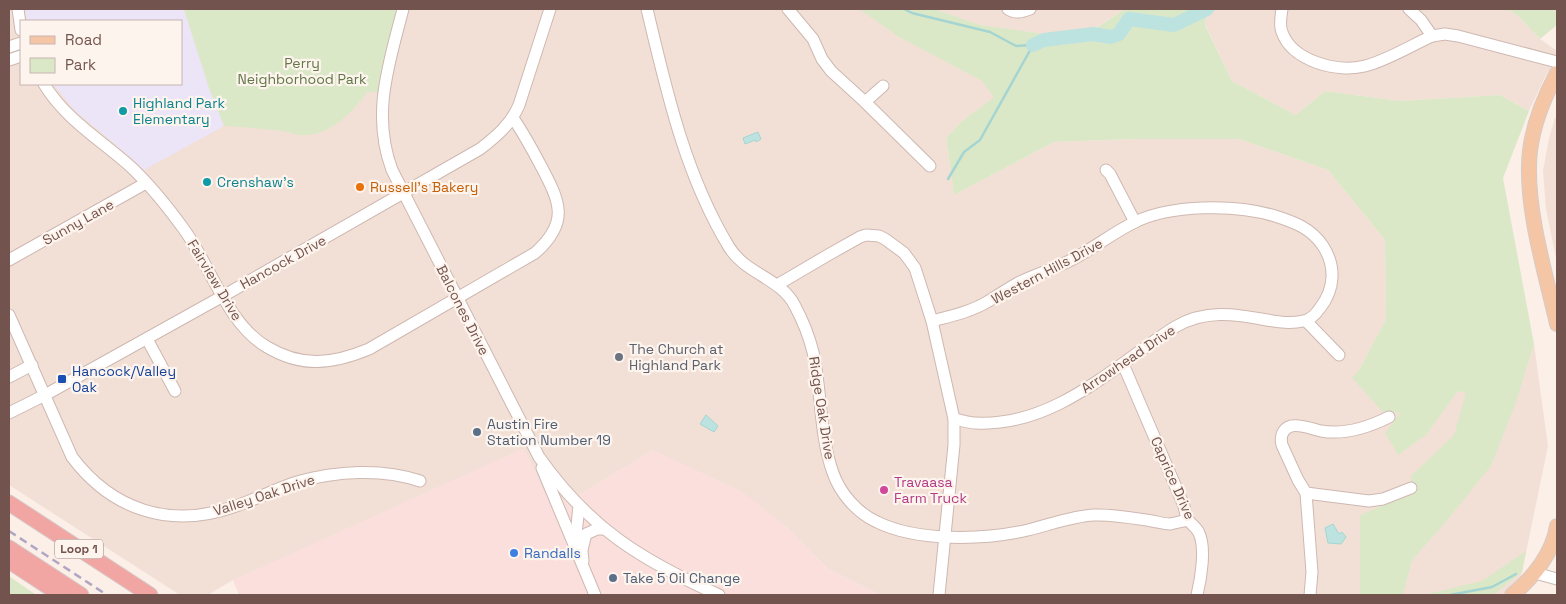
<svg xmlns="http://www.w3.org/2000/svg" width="1566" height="604" viewBox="0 0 1566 604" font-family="'Space Grotesk',sans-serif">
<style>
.residential{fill:#f2e0d6;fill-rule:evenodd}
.commercial{fill:#fadfdc}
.education{fill:#ece4f7}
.green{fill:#dbe8c7}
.water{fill:#bde3e1;stroke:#a4d5d2}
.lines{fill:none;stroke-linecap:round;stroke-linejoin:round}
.stream{stroke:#a4d5d2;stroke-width:2.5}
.river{stroke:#bde3e1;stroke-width:14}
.minor-casing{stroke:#ceb8b1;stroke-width:13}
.major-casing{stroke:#d5cbca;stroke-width:16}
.highway-casing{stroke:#d5cbca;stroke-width:17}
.minor{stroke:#fff;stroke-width:11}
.major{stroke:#f5c6a5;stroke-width:14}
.highway{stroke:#f1a6a3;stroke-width:15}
.rail{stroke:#b0a6c4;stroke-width:2.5;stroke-dasharray:8 5;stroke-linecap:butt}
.culture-dot{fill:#0f9aa8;stroke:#fef4ee;stroke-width:2}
.food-dot{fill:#e8710a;stroke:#fef4ee;stroke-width:2}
.worship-dot{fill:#6b7280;stroke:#fef4ee;stroke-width:2}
.transit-dot{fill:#1a4fb4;stroke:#fef4ee;stroke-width:2}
.service-dot{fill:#5c6f8a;stroke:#fef4ee;stroke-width:2}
.hotel-dot{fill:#d1479c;stroke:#fef4ee;stroke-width:2}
.shop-dot{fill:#3f7fe0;stroke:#fef4ee;stroke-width:2}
.labels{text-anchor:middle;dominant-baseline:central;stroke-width:4.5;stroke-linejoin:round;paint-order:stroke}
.shield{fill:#fef4ee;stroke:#9d837d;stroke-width:1}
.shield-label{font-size:12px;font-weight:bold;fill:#73534d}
.park-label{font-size:14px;fill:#5f7846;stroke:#fef4ee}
.culture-label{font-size:14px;fill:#0d838f;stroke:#fef4ee;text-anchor:start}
.food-label{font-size:14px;fill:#c56008;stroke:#fef4ee;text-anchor:start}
.street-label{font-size:14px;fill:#73534d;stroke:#fef4ee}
.worship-label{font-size:14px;fill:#5b616d;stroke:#fef4ee;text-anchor:start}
.transit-label{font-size:14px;fill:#164399;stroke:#fef4ee;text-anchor:start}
.service-label{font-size:14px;fill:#4e5e75;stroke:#fef4ee;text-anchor:start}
.hotel-label{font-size:14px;fill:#b23c85;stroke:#fef4ee;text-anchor:start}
.shop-label{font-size:14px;fill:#366cbe;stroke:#fef4ee;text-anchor:start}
</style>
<rect width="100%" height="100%" fill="#fbefe8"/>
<g class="residential">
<path d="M9,9H1125L1045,60L961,122L946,138L954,195L1054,142L1132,139H1239L1328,170L1385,240L1386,319L1359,370L1534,344L1548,446L1522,572L1513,595H880L828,569L788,528L653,450L567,502L545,493L233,580L208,595H180L9,485ZM21,21H181V84H21Z"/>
<polygon points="1207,9 1507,9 1518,16 1540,39 1557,51 1557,58 1544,79 1529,111 1500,95 1400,101 1325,91 1296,115 1232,81 1205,24"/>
<polygon points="1555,118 1557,118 1557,263 1546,209 1543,171 1549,138"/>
</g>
<polygon class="commercial" points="524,448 545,493 567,502 653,450 741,491 788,528 828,569 880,595 239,595 233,580"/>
<polygon class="education" points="25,9 184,9 208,85 224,126 144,170 128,155 75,111 53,84 181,84 181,21 27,21"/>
<g class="green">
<path d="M184,9H398L378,92H367C354,112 328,137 302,135C295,135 289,132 283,131C263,129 244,127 224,126L208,85Z"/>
<polygon points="859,9 934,9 980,25 1079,39 1125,9 1207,9 1205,25 1232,81 1296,115 1325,91 1400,101 1500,95 1529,111 1503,178 1534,344 1515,405 1491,466 1444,524 1412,560 1403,595 1360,595 1360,515 1411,494 1411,476 1454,435 1466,393 1458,391 1426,435 1398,455 1385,433 1400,413 1383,412 1352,378 1359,370 1386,319 1385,240 1328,170 1239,139 1132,139 1054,142 954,195 946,138 961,122 994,97 982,81 899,37"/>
<polygon points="1507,9 1557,9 1557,25 1540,39 1518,16"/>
<polygon points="1526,551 1522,572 1493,595 1423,595 1482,581"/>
<polygon points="9,576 36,595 9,595"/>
</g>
<g class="water">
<polygon points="758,132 761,139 756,142 755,140 745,144 743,138"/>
<polygon points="706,415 718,426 714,432 700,424"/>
<polygon points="1333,524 1339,534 1342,532 1346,537 1341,544 1328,543 1325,528"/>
</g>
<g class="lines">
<g class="stream">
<polyline points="904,9 912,13 990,32 1016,46 1033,45"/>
<polyline points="948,179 964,152 980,140 1033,45"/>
<polyline points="1450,595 1492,587 1516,574"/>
</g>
<polyline class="river" points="1033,45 1044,40 1093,34 1111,37 1119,34 1129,19 1174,25 1207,9"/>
<defs>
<g id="minor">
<polyline points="18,9 21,30"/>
<path d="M403,9C389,64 371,114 392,170L539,457C589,528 641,560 719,595"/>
<path d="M647,9C666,89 685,175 729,247C745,274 781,278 795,306C803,321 809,336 813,352C822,392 819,434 833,473C840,493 857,513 877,522C918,542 984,540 1028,530C1049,525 1072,516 1094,515C1113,514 1133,518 1152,521C1158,522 1164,524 1170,524C1176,523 1182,521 1188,520"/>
<polyline points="788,9 813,39 822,59 831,71 865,102 930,166"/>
<path d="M1008,9C1016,14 1022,12 1030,9"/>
<path d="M1282,9C1281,16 1279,25 1282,32C1292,61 1337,73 1365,66C1388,60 1410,46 1432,36L1421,20L1409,9"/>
<polyline points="1432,36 1445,34 1458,36 1557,62"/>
<polyline points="9,47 21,43"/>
<polyline points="9,60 21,56"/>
<path d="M44,84C65,119 101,140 131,167C150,185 167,206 183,228C210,264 227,324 267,347C302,368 333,364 369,349L535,253C570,222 560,202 541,166C532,149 524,134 513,118"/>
<polyline points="865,102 883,86"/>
<polyline points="1106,170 1110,174 1135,222"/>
<polyline points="9,260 146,183"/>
<polyline points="777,285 828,255 860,237 866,235 879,236 885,239 904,253 915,268 932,321 954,419 954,445 939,595"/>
<path d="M9,315L72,457C112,510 170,529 233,507C255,500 275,489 297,482C336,471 382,468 420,481"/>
<path d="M932,321C951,316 970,312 987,302C997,296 1007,289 1018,283C1036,274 1057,268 1075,258C1095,247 1113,233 1133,223C1170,204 1236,204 1275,216C1294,222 1311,228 1323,246C1336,266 1335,289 1320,308C1316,314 1310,320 1303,321C1291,324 1279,322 1267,320C1235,314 1205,309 1175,327C1114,366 1054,427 976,423C969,423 961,420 954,419"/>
<polyline points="1306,321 1339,355"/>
<polyline points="147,339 175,391"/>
<path d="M1123,364L1184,506C1185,511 1186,517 1189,521C1192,525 1197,528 1199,533C1206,548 1201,579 1197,595"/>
<polyline points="9,377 32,365"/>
<path d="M9,413L45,395L223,296L480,149C497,136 511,124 519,105L550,9"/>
<polyline points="542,468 595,595"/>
<polyline points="1306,493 1369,501 1383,499 1411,488"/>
<polyline points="575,544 579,506"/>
<polyline points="583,561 582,550 586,534 597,529 604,529"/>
<polyline points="1535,573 1557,579"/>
<path d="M1310,595L1312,572L1306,493L1298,480L1282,445C1280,437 1282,429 1291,426C1301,424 1312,429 1321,431C1344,435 1369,427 1389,417"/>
</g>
<g id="major">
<path d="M1557,73C1542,101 1529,134 1529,167C1528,217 1546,275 1557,324"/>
<path d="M1512,595C1533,578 1553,553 1557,526"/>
</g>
<g id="highway">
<polyline points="9,503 150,595"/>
<polyline points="9,548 81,595"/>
<polyline points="9,561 61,595"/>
</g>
</defs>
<use href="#minor" class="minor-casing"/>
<use href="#major" class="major-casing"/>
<use href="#highway" class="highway-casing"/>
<use href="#minor" class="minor"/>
<use href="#major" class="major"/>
<use href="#highway" class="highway"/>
<polyline class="rail" points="9,531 107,595"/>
</g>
<g class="culture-dot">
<circle cx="123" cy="111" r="5"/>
<circle cx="207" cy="182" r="5"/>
</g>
<circle class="food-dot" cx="360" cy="187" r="5"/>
<circle class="worship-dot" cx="619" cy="357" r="5"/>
<rect class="transit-dot" x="57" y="374" width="10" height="10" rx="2.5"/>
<g class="service-dot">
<circle cx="477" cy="432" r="5"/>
<circle cx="613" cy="578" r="5"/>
</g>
<circle class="hotel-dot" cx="884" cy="490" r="5"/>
<circle class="shop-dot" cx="514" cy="553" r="5"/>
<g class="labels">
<rect class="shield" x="55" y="539.5" width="48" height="19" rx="4"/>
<g class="shield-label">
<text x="79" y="549">Loop 1</text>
</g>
<g class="park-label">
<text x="302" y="63">Perry<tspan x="302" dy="16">Neighborhood Park</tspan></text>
</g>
<g class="culture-label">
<text x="133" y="103">Highland Park<tspan x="133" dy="16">Elementary</tspan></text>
<text x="217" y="182">Crenshaw's</text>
</g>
<g class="food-label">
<text x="370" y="187">Russell's Bakery</text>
</g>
<g class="street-label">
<text transform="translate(78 222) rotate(-29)">Sunny Lane</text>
<text transform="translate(283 262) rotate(-29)">Hancock Drive</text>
<text transform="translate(1047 271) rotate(-28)">Western Hills Drive</text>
<text transform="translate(215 280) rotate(59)">Fairview Drive</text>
<text transform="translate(463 310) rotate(63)">Balcones Drive</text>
<text transform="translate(1128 359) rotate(-34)">Arrowhead Drive</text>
<text transform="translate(822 408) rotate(81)">Ridge Oak Drive</text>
<text transform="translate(1173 478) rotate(66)">Caprice Drive</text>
<text transform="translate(264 495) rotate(-18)">Valley Oak Drive</text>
</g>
<g class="worship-label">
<text x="629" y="349">The Church at<tspan x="629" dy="16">Highland Park</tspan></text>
</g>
<g class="transit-label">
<text x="72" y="371">Hancock/Valley<tspan x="72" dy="16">Oak</tspan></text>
</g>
<g class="service-label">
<text x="487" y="424">Austin Fire<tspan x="487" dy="16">Station Number 19</tspan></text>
<text x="623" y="578">Take 5 Oil Change</text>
</g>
<g class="hotel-label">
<text x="894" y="482">Travaasa<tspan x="894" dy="16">Farm Truck</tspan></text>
</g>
<g class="shop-label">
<text x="524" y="553">Randalls</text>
</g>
</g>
<rect width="1566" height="604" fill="none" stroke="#73534d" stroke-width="20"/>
<rect x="20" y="20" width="162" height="65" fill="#fef4ee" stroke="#c6b4ae"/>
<rect x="30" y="36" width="25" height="8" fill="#f5c6a5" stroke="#c6b4ae"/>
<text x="65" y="45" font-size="15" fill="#73534d">Road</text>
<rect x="30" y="58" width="25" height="15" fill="#dbe8c7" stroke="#c6b4ae"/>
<text x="65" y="70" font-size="15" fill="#73534d">Park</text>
</svg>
